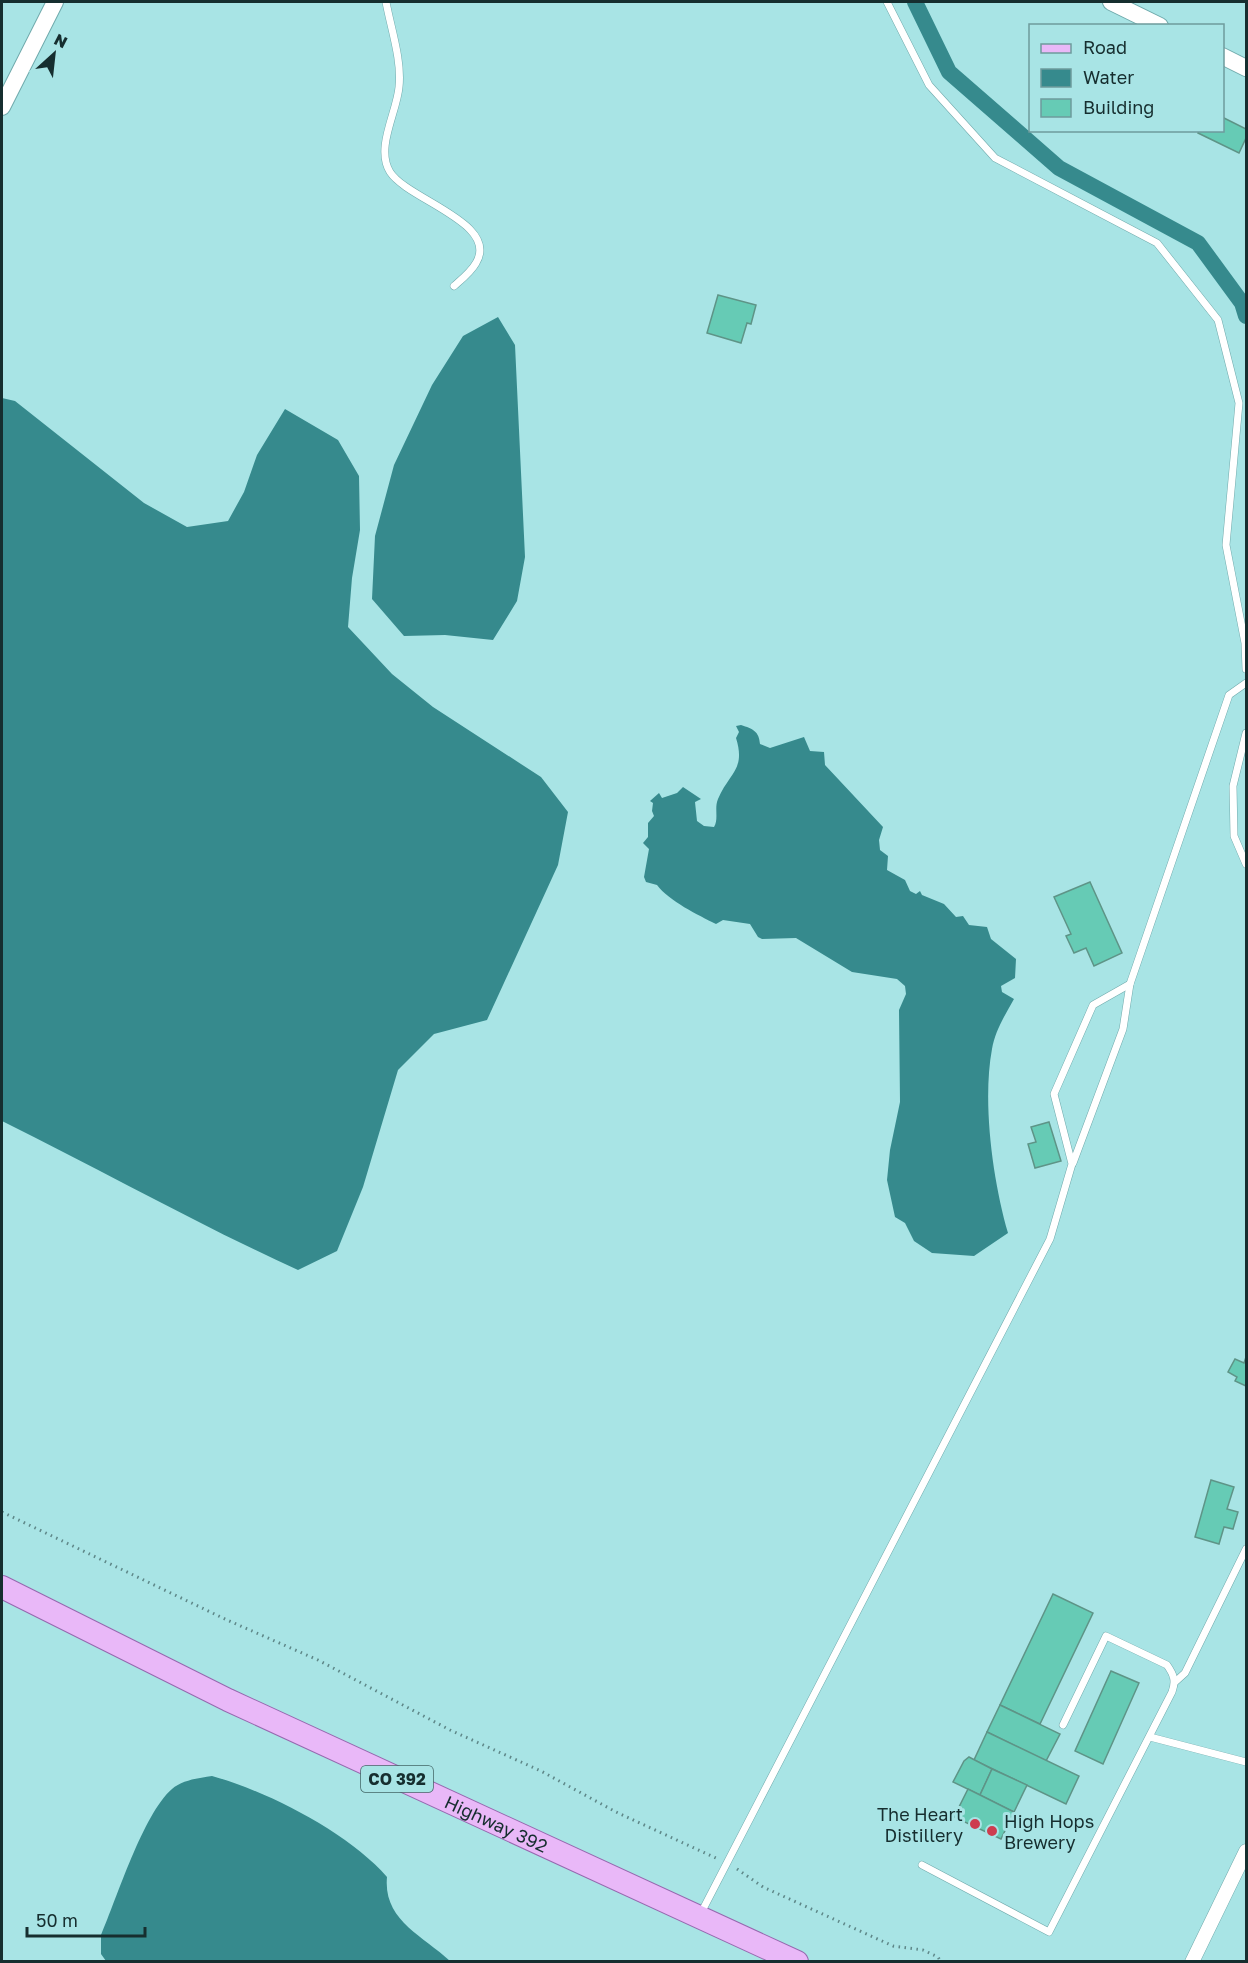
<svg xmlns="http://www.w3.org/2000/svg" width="1248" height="1963" viewBox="0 0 1248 1963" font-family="'Golos Text',sans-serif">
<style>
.water{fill:#368a8d}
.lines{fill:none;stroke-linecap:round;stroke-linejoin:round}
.canal{stroke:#368a8d;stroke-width:16}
.building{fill:#66cbb5;stroke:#5e9487;stroke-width:1.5}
.service-casing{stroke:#70aaac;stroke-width:8}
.minor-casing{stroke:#70aaac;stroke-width:15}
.tertiary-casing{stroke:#70aaac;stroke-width:18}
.primary-casing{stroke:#9669af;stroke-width:24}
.path{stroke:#5e8788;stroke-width:3;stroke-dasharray:1.5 4.5;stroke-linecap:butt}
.service{stroke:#fff;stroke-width:7}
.minor{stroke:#fff;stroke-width:14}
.tertiary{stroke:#fff;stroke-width:16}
.primary{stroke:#e9b8f8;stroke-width:22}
.poi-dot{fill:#cd3d4f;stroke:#a8e4e5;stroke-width:2}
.labels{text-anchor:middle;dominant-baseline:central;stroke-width:6;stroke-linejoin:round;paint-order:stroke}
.shield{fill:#a8e4e5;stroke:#426566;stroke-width:1.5}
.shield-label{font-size:16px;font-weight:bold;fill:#162e2f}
.poi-label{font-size:18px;fill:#162e2f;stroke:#a8e4e5;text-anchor:end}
.street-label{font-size:18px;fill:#162e2f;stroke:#a8e4e5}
</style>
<rect width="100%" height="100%" fill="#a8e4e5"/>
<g class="water">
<polygon points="498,317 515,345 525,557 517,601 493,640 445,635 404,636 372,599 375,536 394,465 432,385 463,336"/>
<path d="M2,398L15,401L144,503L187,527L228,521L244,492L257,455L285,409L338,440L359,476L360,530L352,578L348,627L392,674L433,707L541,777L568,812L558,865L487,1020L434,1034L398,1070L363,1187L337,1251L298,1270C197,1224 101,1170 2,1121Z"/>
<path d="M741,725C753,729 759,731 760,744L770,748L804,737L810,751L824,752L825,765L883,827L879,840L880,850L888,856L887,870L905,880L910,891L916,894L920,891L922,895L944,904L956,917L963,916L969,925L987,927L991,939L1016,959L1015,978L1001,986L1002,992L1014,999C1005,1015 995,1031 992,1049C982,1103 993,1181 1008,1233L974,1256L932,1253L914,1241L905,1223L895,1217L887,1180L890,1150L900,1102L899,1010L906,994L905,986L897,979L852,972L796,938L762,939L758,937L750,924L723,920L716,924C698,915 669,901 657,885L646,882L644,877L649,849L643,843L648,837V823L654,816L652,811L653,803L650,801L659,793L662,798L677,793L683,787L701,799L695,802L697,821L704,826L714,827C719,819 714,808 718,799C729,773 746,770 736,738L739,732L736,726Z"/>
<path d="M212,1776C267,1791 349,1833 387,1877C383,1920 422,1935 450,1961H106L101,1954V1935C117,1898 143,1814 172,1789C182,1780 199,1778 212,1776Z"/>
</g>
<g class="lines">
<polyline class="canal" points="915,2 949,72 1059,168 1198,243 1242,303 1246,316"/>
</g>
<g class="building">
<polygon points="1222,117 1246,129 1246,138 1239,153 1198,133 1199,130 1222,130"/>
<polygon points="718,295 756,305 751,324 747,323 741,343 707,333"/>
<polygon points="1090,882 1122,953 1094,966 1086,948 1074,953 1066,936 1071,934 1054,897"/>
<polygon points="1049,1122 1061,1161 1035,1168 1028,1144 1036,1142 1031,1127"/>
<polygon points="1246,1357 1246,1386 1235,1381 1237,1377 1228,1372 1235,1359 1244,1363"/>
<polygon points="1211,1480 1234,1487 1227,1509 1238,1512 1233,1529 1224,1527 1219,1544 1195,1537"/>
<polygon points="1053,1594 1093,1613 1040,1724 1000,1705"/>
<polygon points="1111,1671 1139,1683 1103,1764 1075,1751"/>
<polygon points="1000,1705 1060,1734 1046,1761 987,1732"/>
<polygon points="987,1732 1079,1776 1066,1804 974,1760"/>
<polygon points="969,1757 992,1769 980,1795 953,1782 964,1761"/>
<polygon points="992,1769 1027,1785 1014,1812 980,1795"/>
<polygon points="968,1789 1014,1812 1001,1839 954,1817"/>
</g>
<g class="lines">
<defs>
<g id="service">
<path d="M386,2C391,29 402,60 399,87C397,112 375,148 390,172C408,200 500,223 476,263C471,272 462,279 454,286"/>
<polyline points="887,2 929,85 995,158 1157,243 1218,320 1239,403 1226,545 1245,643 1246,669"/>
<polyline points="1246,733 1233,786 1234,836 1246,864"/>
<polyline points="1073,1163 1123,1029 1130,984"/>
<polyline points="1175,1682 1185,1673 1246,1549"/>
<polyline points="1150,1737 1246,1762"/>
<path d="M922,1865L1049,1932L1172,1692C1176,1681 1174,1675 1167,1665L1106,1636L1063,1725"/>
<polyline points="700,1915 1050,1239 1072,1164 1054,1094 1093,1005 1130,984 1229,695 1246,683"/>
</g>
<polyline id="minor" points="1192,1962 1246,1851"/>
<g id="tertiary">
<polyline points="1111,2 1160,26"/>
<polyline points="1222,56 1246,68"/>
<polyline points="2,107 55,2"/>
</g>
<g id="primary">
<path id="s1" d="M2,1587L228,1700L797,1962"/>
</g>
</defs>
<use href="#service" class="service-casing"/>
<use href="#minor" class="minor-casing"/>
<use href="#tertiary" class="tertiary-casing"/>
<use href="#primary" class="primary-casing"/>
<g class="path">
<polyline points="2,1512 227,1620 318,1660 450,1730 541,1771 616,1812 718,1859"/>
<polyline points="737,1869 763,1887 893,1946 923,1950 938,1957 941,1962"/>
</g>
<use href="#service" class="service"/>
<use href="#minor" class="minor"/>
<use href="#tertiary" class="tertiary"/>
<use href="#primary" class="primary"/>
</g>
<g class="poi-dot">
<circle cx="975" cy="1824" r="6"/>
<circle cx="992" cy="1831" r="6"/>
</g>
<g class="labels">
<rect class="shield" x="361" y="1766" width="72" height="26" rx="4.5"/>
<g class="shield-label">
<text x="397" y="1779">CO 392</text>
</g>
<g class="poi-label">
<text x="963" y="1814">The Heart<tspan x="963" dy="21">Distillery</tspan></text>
<text x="1004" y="1821" text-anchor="start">High Hops<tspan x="1004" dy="21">Brewery</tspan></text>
</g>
<g class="street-label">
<text stroke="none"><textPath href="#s1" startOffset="548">Highway 392</textPath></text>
</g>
</g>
<rect width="1248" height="1963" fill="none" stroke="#162e2f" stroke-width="6"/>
<rect x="1029" y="24" width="195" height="108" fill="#a8e4e5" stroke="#6e9b9c" stroke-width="1.5"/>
<rect x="1041" y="44" width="30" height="9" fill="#e9b8f8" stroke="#6e9b9c" stroke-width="1.5"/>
<text x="1083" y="54" font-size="18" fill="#162e2f">Road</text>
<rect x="1041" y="69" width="30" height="18" fill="#368a8d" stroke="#6e9b9c" stroke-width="1.5"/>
<text x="1083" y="84" font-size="18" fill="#162e2f">Water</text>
<rect x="1041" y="99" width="30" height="18" fill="#66cbb5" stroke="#6e9b9c" stroke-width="1.5"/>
<text x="1083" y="114" font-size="18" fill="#162e2f">Building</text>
<g transform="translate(54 54) rotate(27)" stroke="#a8e4e5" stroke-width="4.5" paint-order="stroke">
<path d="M0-4.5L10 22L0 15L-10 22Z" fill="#162e2f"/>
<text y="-9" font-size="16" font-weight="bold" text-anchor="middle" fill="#162e2f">N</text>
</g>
<path d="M27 1927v9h118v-9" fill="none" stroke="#162e2f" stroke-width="3"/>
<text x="36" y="1927" font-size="18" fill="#162e2f" stroke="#a8e4e5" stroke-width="4.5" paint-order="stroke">50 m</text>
</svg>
